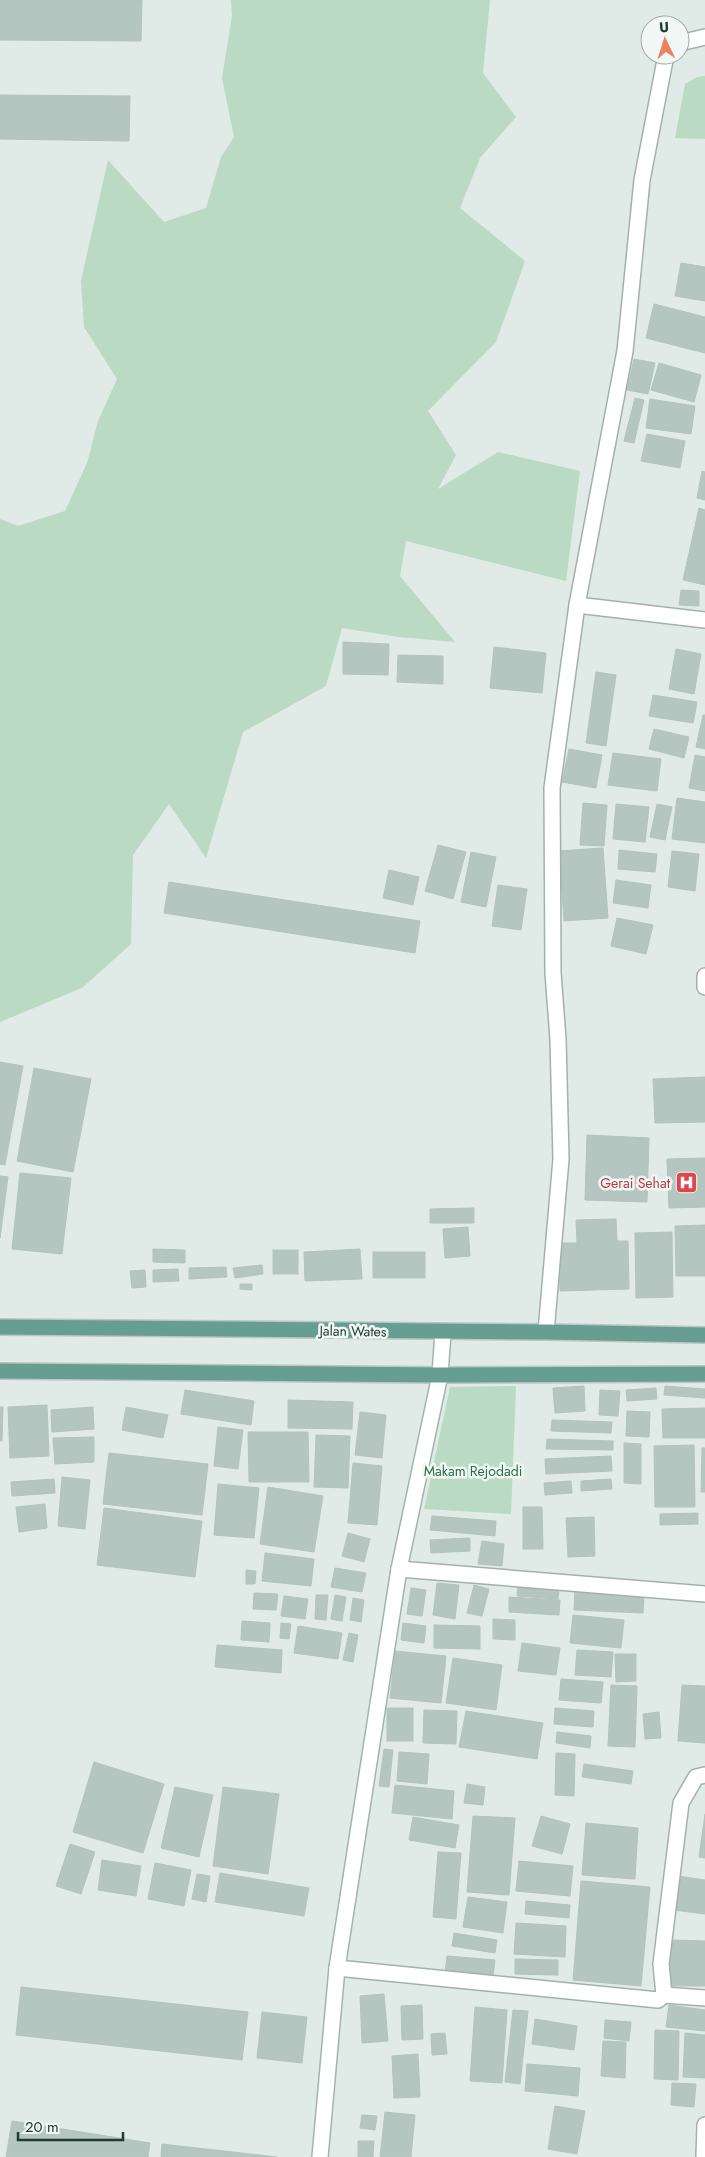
<svg xmlns="http://www.w3.org/2000/svg" width="705" height="2157" viewBox="0 0 705 2157" font-family="Jost,sans-serif">
<style>
.green{fill:#badac3}
.building{fill:#b5c5bf;stroke:#b3c3bd}
.lines{fill:none;stroke-linecap:round;stroke-linejoin:round}
.street-casing{stroke:#a3b1ad;stroke-width:18}
.secondary-casing{stroke:#a0b5ae;stroke-width:18}
.primary-casing{stroke:#bdc4c2;stroke-width:18}
.street{stroke:#fff;stroke-width:15}
.secondary{stroke:#fff;stroke-width:15}
.primary{stroke:#669e91;stroke-width:15}
.labels{text-anchor:middle;dominant-baseline:central;stroke-width:5;stroke-linejoin:round;paint-order:stroke}
.health-label{font-size:14px;fill:#be3a42;stroke:#f0f7f4;text-anchor:end}
.street-label{font-size:14px;fill:#223934;stroke:#f0f7f4}
.park-label{font-size:14px;fill:#2e6e48;stroke:#f0f7f4}
</style>
<rect width="100%" height="100%" fill="#e0eae6"/>
<g class="green">
<polygon points="231,0 490,0 483,73 516,117 480,158 460,208 525,261 496,342 428,411 456,455 438,489 498,452 580,471 566,581 406,541 400,576 455,642 399,637 342,628 326,686 243,732 206,858 169,804 133,855 131,944 82,988 0,1022 0,519 18,526 65,511 87,463 98,421 117,379 84,327 81,281 108,160 164,222 206,208 221,157 234,137 222,78 232,16"/>
<polygon points="705,76 705,139 675,138 685,84 697,77"/>
<polygon points="516,1386 511,1514 424,1509 450,1387"/>
</g>
<g class="building">
<polygon points="0,0 142,0 141,41 0,40"/>
<polygon points="0,95 130,96 129,141 0,139"/>
<polygon points="681,263 705,267 705,301 675,296"/>
<polygon points="654,304 705,317 705,353 646,338"/>
<polygon points="634,359 655,363 648,394 627,390"/>
<polygon points="659,363 701,375 694,402 651,390"/>
<polygon points="635,398 644,400 634,443 624,441"/>
<polygon points="650,399 695,406 691,434 646,428"/>
<polygon points="647,434 685,441 680,468 641,461"/>
<polygon points="702,471 705,472 705,500 697,498"/>
<polygon points="699,508 705,510 705,585 683,580"/>
<polygon points="681,590 699,591 699,606 679,605"/>
<polygon points="343,642 389,644 388,675 343,674"/>
<polygon points="494,647 546,653 542,693 490,688"/>
<polygon points="676,649 701,654 694,694 669,689"/>
<polygon points="398,655 443,656 443,684 397,682"/>
<polygon points="596,672 616,675 606,746 586,743"/>
<polygon points="653,695 697,702 693,723 649,716"/>
<polygon points="703,715 705,715 705,749 696,747"/>
<polygon points="654,729 689,737 684,758 649,749"/>
<polygon points="569,749 602,755 596,788 562,782"/>
<polygon points="613,753 661,759 657,791 608,785"/>
<polygon points="695,755 705,757 705,791 689,788"/>
<polygon points="677,798 705,802 705,843 672,839"/>
<polygon points="583,803 607,805 604,846 580,845"/>
<polygon points="616,804 649,807 645,842 613,839"/>
<polygon points="657,804 672,807 665,840 650,837"/>
<polygon points="438,845 466,852 453,899 425,891"/>
<polygon points="603,848 608,918 564,921 559,851"/>
<polygon points="619,850 657,854 655,872 618,869"/>
<polygon points="672,851 699,854 695,891 668,887"/>
<polygon points="471,852 496,857 486,907 461,902"/>
<polygon points="389,870 419,877 413,905 383,898"/>
<polygon points="616,880 651,885 648,908 613,903"/>
<polygon points="169,882 420,921 415,953 164,913"/>
<polygon points="498,885 527,889 521,930 492,926"/>
<polygon points="617,918 653,925 646,954 611,946"/>
<polygon points="0,1062 23,1066 5,1165 0,1164"/>
<polygon points="34,1068 91,1079 73,1172 17,1161"/>
<polygon points="705,1077 705,1122 655,1123 653,1079"/>
<polygon points="587,1135 649,1138 647,1202 585,1200"/>
<polygon points="705,1158 705,1207 669,1208 667,1159"/>
<polygon points="20,1173 71,1178 62,1254 12,1249"/>
<polygon points="0,1176 8,1177 0,1238"/>
<polygon points="474,1208 474,1223 430,1223 430,1209"/>
<polygon points="616,1219 617,1241 628,1241 629,1289 560,1291 559,1243 577,1243 576,1220"/>
<polygon points="705,1225 705,1276 676,1276 675,1226"/>
<polygon points="468,1227 470,1256 445,1258 443,1229"/>
<polygon points="672,1232 673,1297 636,1298 635,1233"/>
<polygon points="153,1249 185,1250 185,1263 153,1262"/>
<polygon points="360,1249 362,1279 305,1281 304,1252"/>
<rect x="273" y="1250" width="25" height="24"/>
<rect x="373" y="1252" width="52" height="26"/>
<polygon points="262,1265 263,1274 235,1278 233,1268"/>
<polygon points="226,1267 227,1277 189,1279 189,1268"/>
<polygon points="178,1269 179,1281 153,1282 153,1270"/>
<polygon points="145,1270 146,1287 132,1288 130,1271"/>
<polygon points="240,1284 252,1284 252,1290 240,1289"/>
<polygon points="584,1386 585,1411 555,1413 553,1388"/>
<polygon points="665,1386 705,1389 705,1398 664,1395"/>
<polygon points="656,1388 657,1399 627,1401 626,1390"/>
<polygon points="185,1390 254,1401 251,1425 181,1414"/>
<polygon points="600,1390 620,1391 618,1416 599,1415"/>
<polygon points="288,1400 353,1402 352,1429 288,1428"/>
<polygon points="47,1405 49,1456 10,1458 8,1407"/>
<polygon points="0,1407 3,1407 2,1441 0,1441"/>
<polygon points="93,1407 94,1429 52,1432 51,1410"/>
<polygon points="126,1407 168,1415 163,1438 122,1430"/>
<polygon points="705,1408 705,1438 663,1438 662,1409"/>
<polygon points="627,1411 650,1412 649,1437 626,1436"/>
<polygon points="360,1412 386,1415 382,1458 355,1455"/>
<polygon points="552,1420 612,1422 611,1433 551,1431"/>
<polygon points="218,1427 243,1430 238,1469 214,1466"/>
<polygon points="248,1432 308,1432 309,1482 249,1482"/>
<polygon points="316,1435 350,1436 348,1488 314,1487"/>
<polygon points="94,1437 94,1462 55,1464 53,1438"/>
<polygon points="547,1439 613,1441 613,1450 546,1449"/>
<polygon points="624,1443 641,1444 641,1484 624,1483"/>
<polygon points="694,1445 695,1507 655,1507 654,1446"/>
<polygon points="702,1448 705,1448 705,1492 701,1492"/>
<polygon points="109,1453 208,1464 202,1515 103,1504"/>
<polygon points="611,1456 612,1471 546,1474 545,1459"/>
<polygon points="353,1463 382,1466 377,1525 348,1523"/>
<polygon points="62,1477 90,1480 85,1529 58,1526"/>
<polygon points="54,1479 55,1493 12,1496 11,1482"/>
<polygon points="611,1479 612,1489 581,1491 581,1481"/>
<polygon points="571,1481 572,1493 545,1495 544,1483"/>
<polygon points="218,1484 259,1488 254,1538 214,1535"/>
<polygon points="268,1487 323,1496 314,1552 260,1544"/>
<polygon points="45,1504 47,1528 19,1532 16,1507"/>
<polygon points="523,1507 542,1507 543,1549 523,1549"/>
<polygon points="104,1508 202,1521 195,1577 97,1565"/>
<polygon points="698,1513 698,1524 660,1525 660,1514"/>
<polygon points="432,1516 496,1521 495,1536 430,1530"/>
<polygon points="594,1517 595,1556 568,1557 566,1518"/>
<polygon points="348,1533 370,1539 364,1562 342,1556"/>
<polygon points="470,1538 470,1551 431,1553 430,1540"/>
<polygon points="482,1541 504,1544 502,1566 478,1564"/>
<polygon points="265,1553 314,1559 311,1586 262,1581"/>
<polygon points="335,1568 366,1573 362,1592 331,1587"/>
<polygon points="246,1570 256,1571 255,1584 246,1584"/>
<polygon points="437,1583 459,1585 455,1619 433,1615"/>
<polygon points="474,1585 489,1589 482,1616 467,1613"/>
<polygon points="518,1587 559,1589 558,1599 517,1596"/>
<polygon points="411,1588 426,1590 422,1616 407,1614"/>
<polygon points="575,1590 644,1594 643,1613 574,1610"/>
<polygon points="254,1593 278,1594 276,1610 253,1609"/>
<polygon points="316,1595 328,1595 326,1620 315,1619"/>
<polygon points="335,1595 346,1597 342,1621 331,1619"/>
<polygon points="284,1596 308,1599 305,1619 281,1616"/>
<polygon points="509,1597 560,1600 559,1615 509,1612"/>
<polygon points="353,1598 364,1600 361,1622 350,1620"/>
<polygon points="573,1615 624,1620 621,1648 570,1643"/>
<polygon points="493,1619 515,1620 515,1640 493,1639"/>
<polygon points="242,1621 270,1623 269,1642 241,1640"/>
<polygon points="281,1623 291,1624 289,1639 280,1638"/>
<polygon points="403,1623 426,1626 424,1643 401,1640"/>
<polygon points="434,1625 480,1626 480,1649 434,1648"/>
<polygon points="298,1626 342,1633 338,1659 294,1653"/>
<polygon points="349,1633 358,1635 353,1662 343,1660"/>
<polygon points="522,1643 560,1648 556,1675 518,1671"/>
<polygon points="217,1645 282,1650 281,1673 215,1667"/>
<polygon points="577,1650 613,1652 611,1677 575,1675"/>
<polygon points="395,1651 446,1656 441,1703 390,1698"/>
<polygon points="615,1654 636,1654 636,1681 616,1682"/>
<polygon points="453,1658 502,1665 496,1710 446,1703"/>
<polygon points="561,1679 603,1682 601,1703 559,1700"/>
<polygon points="611,1685 637,1686 635,1747 608,1746"/>
<polygon points="682,1685 705,1686 705,1743 678,1741"/>
<rect x="387" y="1708" width="26" height="33"/>
<polygon points="555,1708 594,1711 593,1727 554,1724"/>
<polygon points="424,1710 457,1711 456,1744 423,1743"/>
<polygon points="466,1711 543,1723 537,1759 459,1747"/>
<polygon points="659,1712 661,1738 645,1739 643,1714"/>
<polygon points="557,1732 591,1736 590,1748 556,1743"/>
<polygon points="384,1749 393,1750 389,1787 379,1786"/>
<polygon points="399,1752 429,1754 427,1784 397,1781"/>
<polygon points="556,1753 575,1754 574,1796 555,1795"/>
<polygon points="94,1762 164,1784 143,1853 73,1832"/>
<polygon points="584,1764 633,1771 631,1784 582,1777"/>
<polygon points="467,1784 485,1787 483,1805 464,1803"/>
<polygon points="395,1785 454,1791 452,1819 392,1813"/>
<polygon points="175,1787 213,1795 199,1857 161,1848"/>
<polygon points="223,1787 279,1794 268,1874 213,1866"/>
<polygon points="705,1814 705,1858 699,1857"/>
<polygon points="473,1816 515,1818 509,1895 467,1892"/>
<polygon points="541,1816 570,1824 562,1854 532,1846"/>
<polygon points="413,1817 459,1825 455,1848 409,1840"/>
<polygon points="586,1823 638,1828 635,1879 582,1875"/>
<polygon points="70,1844 95,1852 81,1894 56,1886"/>
<polygon points="438,1852 461,1853 456,1919 433,1917"/>
<polygon points="102,1860 141,1866 136,1896 98,1890"/>
<polygon points="519,1861 573,1866 570,1896 516,1891"/>
<polygon points="155,1863 191,1870 184,1906 148,1899"/>
<polygon points="220,1873 309,1888 304,1916 215,1902"/>
<polygon points="197,1874 210,1876 206,1902 192,1899"/>
<polygon points="678,1876 705,1880 705,1914 674,1910"/>
<polygon points="581,1881 650,1887 641,1986 573,1980"/>
<polygon points="468,1897 507,1902 503,1933 463,1927"/>
<polygon points="526,1901 570,1905 569,1918 525,1914"/>
<polygon points="516,1923 566,1926 565,1957 514,1954"/>
<polygon points="454,1933 497,1940 495,1953 452,1946"/>
<polygon points="670,1940 705,1941 705,1986 669,1986"/>
<polygon points="447,1956 495,1960 493,1977 445,1973"/>
<polygon points="515,1959 558,1960 558,1975 515,1974"/>
<polygon points="21,1987 248,2012 242,2060 16,2035"/>
<polygon points="384,1994 388,2041 362,2043 360,1996"/>
<polygon points="422,2005 423,2039 402,2040 401,2006"/>
<polygon points="669,2005 705,2010 705,2031 666,2027"/>
<polygon points="475,2007 507,2010 502,2083 470,2081"/>
<polygon points="513,2010 528,2011 520,2084 505,2082"/>
<polygon points="262,2012 307,2017 302,2063 257,2058"/>
<polygon points="535,2019 577,2026 574,2050 532,2044"/>
<polygon points="605,2020 631,2022 629,2041 604,2038"/>
<polygon points="655,2030 679,2031 678,2080 654,2079"/>
<polygon points="445,2033 447,2054 432,2055 431,2034"/>
<polygon points="685,2033 705,2035 705,2078 683,2077"/>
<polygon points="603,2041 626,2042 625,2078 601,2076"/>
<polygon points="418,2054 420,2097 394,2098 392,2056"/>
<polygon points="527,2064 580,2068 578,2096 525,2091"/>
<polygon points="672,2083 696,2084 694,2107 671,2105"/>
<polygon points="555,2106 585,2111 577,2154 548,2149"/>
<polygon points="385,2112 415,2115 411,2157 380,2157"/>
<polygon points="362,2115 377,2116 375,2130 360,2128"/>
<polygon points="12,2121 150,2143 148,2157 6,2157"/>
<polygon points="358,2141 374,2141 373,2157 358,2157"/>
<polygon points="162,2144 277,2157 161,2157"/>
</g>
<g class="lines">
<defs>
<g id="street">
<polyline points="680,43 705,37"/>
<polyline points="577,605 705,620"/>
<polyline points="705,976 705,987"/>
<polyline points="546,1332 561,1159 558,1039 553,973 552,788 577,605 625,351 642,180 666,55"/>
<polyline points="399,1569 705,1594"/>
<polyline points="337,1968 658,2000 664,1995 661,1964 681,1803 696,1777 705,1775"/>
<polyline points="664,1995 705,1998"/>
<polyline points="704,2157 705,2125"/>
</g>
<polyline id="secondary" points="320,2157 337,1968 399,1569 440,1375 443,1332"/>
<g id="primary">
<polyline points="0,1327 546,1332 705,1335"/>
<polyline points="0,1371 440,1375 705,1374"/>
</g>
</defs>
<use href="#street" class="street-casing"/>
<use href="#secondary" class="secondary-casing"/>
<use href="#primary" class="primary-casing"/>
<use href="#street" class="street"/>
<use href="#secondary" class="secondary"/>
<use href="#primary" class="primary"/>
</g>
<defs>
<symbol id="hospital-square" viewBox="-11 -11 22 22"><rect x="-9" y="-9" width="18" height="18" rx="4" fill="#e0444e" stroke="#f0f7f4"/><path d="M-5-5h3v3.5h4V-5h3V5h-3V1.5h-4V5h-3Z" fill="#fff"/></symbol>
</defs>
<g fill-rule="evenodd">
<use href="#hospital-square" x="674" y="1170" width="25" height="25"/>
</g>
<g class="labels">
<g class="health-label">
<text x="670" y="1183">Gerai Sehat</text>
</g>
<g class="street-label">
<text transform="translate(353 1331) rotate(1)">Jalan Wates</text>
</g>
<g class="park-label">
<text x="473" y="1471">Makam Rejodadi</text>
</g>
</g>
<g transform="translate(665 40) rotate(356)"><circle r="24" fill="#f0f7f4" stroke="#9eaba7"/>
<path d="M0-4L9 19L0 12L-9 19Z" fill="#eb835d"/>
<text y="-8" font-size="14" font-weight="bold" text-anchor="middle" fill="#223934">U</text>
</g>
<path d="M18 2132v8h105v-8" fill="none" stroke="#223934" stroke-width="2.5"/>
<text x="25" y="2132" font-size="15" fill="#223934" stroke="#f0f7f4" stroke-width="4" paint-order="stroke">20 m</text>
</svg>
